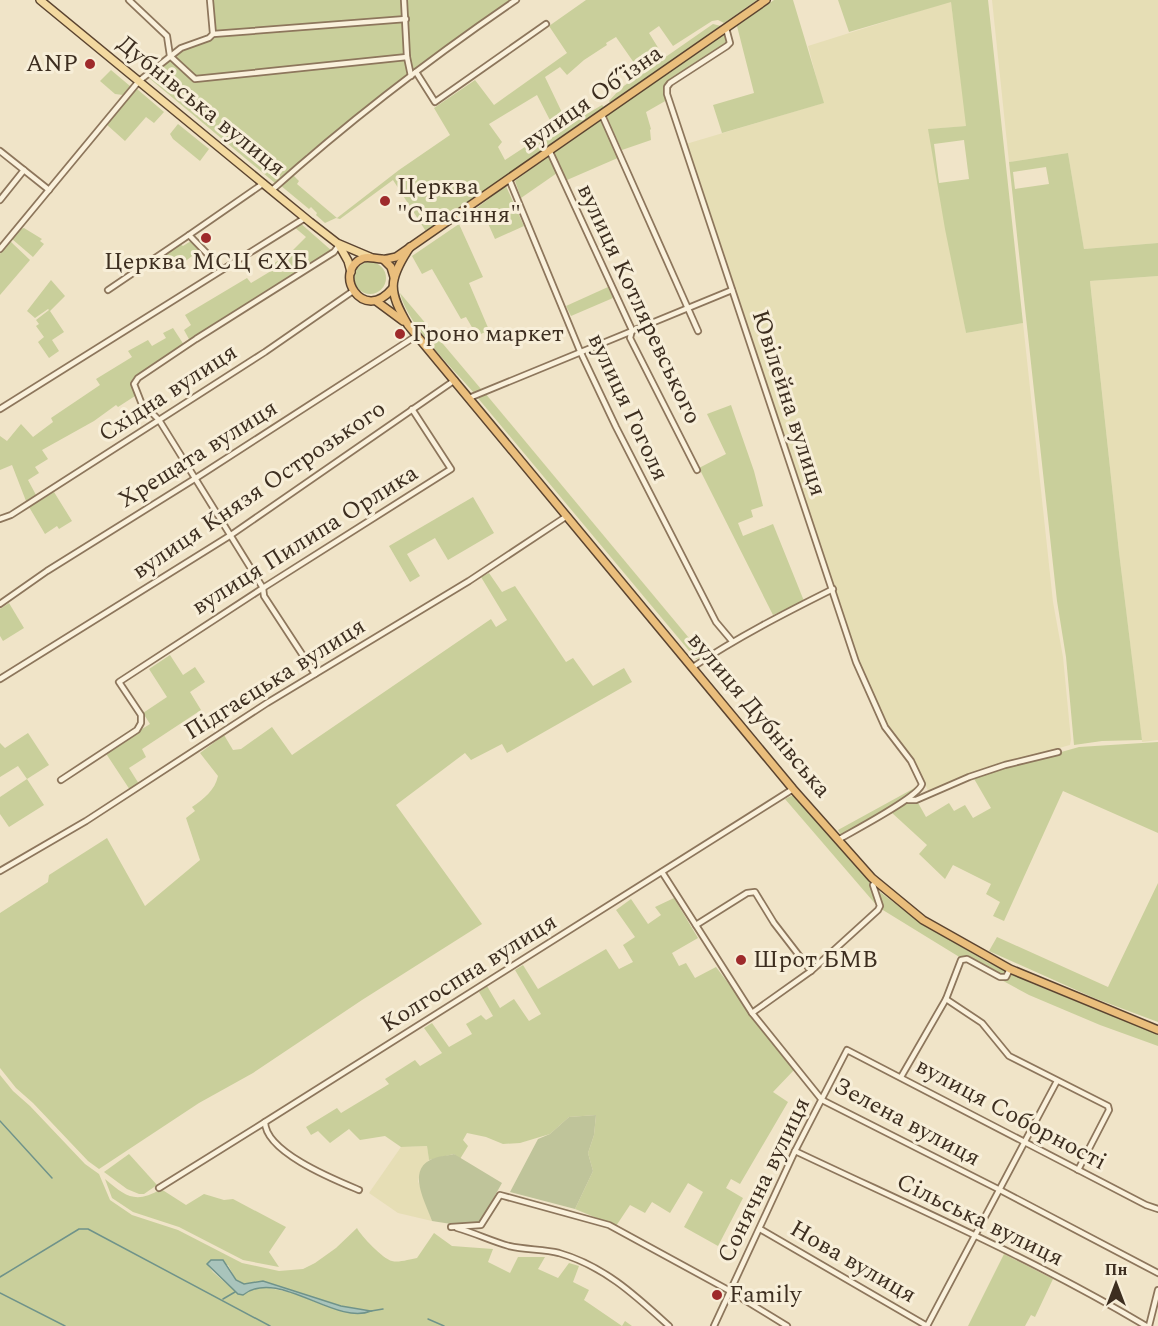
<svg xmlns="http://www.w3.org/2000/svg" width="1158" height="1326" viewBox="0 0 1158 1326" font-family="Spectral,serif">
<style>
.farmland{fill:#e6deb5}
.green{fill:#c9cf9b;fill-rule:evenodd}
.cemetery{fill:#bfc49a}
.water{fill:#a9c4bc;stroke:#6f938a;stroke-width:1.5}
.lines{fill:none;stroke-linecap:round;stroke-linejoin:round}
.stream{stroke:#6f938a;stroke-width:1.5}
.minor-casing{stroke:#8d765c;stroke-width:8}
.primary-casing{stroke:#5b4430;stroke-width:10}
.trunk-casing{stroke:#5b4430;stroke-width:10}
.minor{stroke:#faf1dc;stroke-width:4.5}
.primary{stroke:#f3d9a0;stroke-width:7}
.trunk{stroke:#eabe7c;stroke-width:7}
.poi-dot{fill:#9e2a2b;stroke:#f7eed8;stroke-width:2}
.labels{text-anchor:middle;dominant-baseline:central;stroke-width:6;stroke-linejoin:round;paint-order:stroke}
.poi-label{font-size:24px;fill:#3d2e20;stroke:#f7eed8;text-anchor:start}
.street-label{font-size:24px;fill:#3d2e20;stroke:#f7eed8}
</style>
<rect width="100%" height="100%" fill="#f0e4c8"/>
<g class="farmland">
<polygon points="992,0 1158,0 1158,243 1084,249 1068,153 1009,162"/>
<polygon points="951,1 967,126 929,129 966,333 1023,323 1053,602 1063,657 1071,740 1070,745 1004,763 968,775 929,792 912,761 886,726 858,662 821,548 714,235 686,144 823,103 808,46"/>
<polygon points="1158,276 1158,740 1142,742 1119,552 1090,281"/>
<polygon points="427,1146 429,1160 421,1171 418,1181 432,1221 398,1213 369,1193 401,1147"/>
</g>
<g class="green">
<polygon points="213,0 512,0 362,110 306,155 307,157 275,183 149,78 181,51 215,38"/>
<path d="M586,0H757L724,23L718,20L712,21L673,46L659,26L649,33L662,54L639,70L616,37L606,43L607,45L584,60L567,75L560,67L545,77L568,125L602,105L605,108L427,233L393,180L340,219L336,218L325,223L316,215L317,213L311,207L309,209L280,185L292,174L299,181L297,184L337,218L399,170L450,135L434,108L475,80L494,105L567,53L549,26ZM537,95L554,128L505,160L498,147L502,142L489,124Z"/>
<polygon points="774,0 793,0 824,103 722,133 713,105 754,93 737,26"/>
<path d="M838,0H988L1023,323L966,333L945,229L928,129L966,126L951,2L849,32ZM964,140L969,179L939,183L934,144Z"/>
<polygon points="713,24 721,26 611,104 609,101 621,88"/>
<polygon points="726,33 728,42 726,44 665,87 667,100 646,112 651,129 650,130 651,140 622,150 606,116"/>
<polygon points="111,70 130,86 123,95 115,94 100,81"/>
<polygon points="137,89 164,112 154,123 146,117 125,141 106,124"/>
<polygon points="601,120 608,129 620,157 567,180 554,153"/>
<polygon points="178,124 209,149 200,161 173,139 170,134"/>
<path d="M1068,153L1084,249L1158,243V276L1090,281L1119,552L1142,740L1102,741L1074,745L1066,657L1057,601L1009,162ZM1046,167L1049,184L1015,189L1013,172Z"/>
<polygon points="548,156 557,173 521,198 515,181"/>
<polygon points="506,186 524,226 495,239 482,210 462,220 462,219"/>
<polygon points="299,222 332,251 190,341 184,330 191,325 185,315 247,278 251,283 271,271 269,267 293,250 306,237 293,226"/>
<polygon points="459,224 483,277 469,283 489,330 477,336 466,317 461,319 432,269 422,274 412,256"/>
<polygon points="24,228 42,239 40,241 44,244 33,257 12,239 20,229"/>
<polygon points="10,241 30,260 0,295 0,254"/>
<polygon points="191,241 200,250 175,269 163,254 180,244 183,246"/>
<circle cx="370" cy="278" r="16"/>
<polygon points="51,280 65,296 50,311 64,332 52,340 59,351 49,358 38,342 44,337 36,326 39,324 36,320 49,310 48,309 35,318 27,311"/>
<polygon points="608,287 613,298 571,316 566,306"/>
<path d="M400,293L481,389L474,393C451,366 408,326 400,293Z"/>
<polygon points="173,328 184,345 132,384 135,396 118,407 116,405 94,421 42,450 48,459 35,467 39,473 28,480 36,495 26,501 12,465 0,470 0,436 7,441 21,424 33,437 53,422 51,418 100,385 96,379 132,357 128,351 148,340 152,346 166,338 163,333"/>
<polygon points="485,393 704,656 696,659 477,397"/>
<polygon points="731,405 754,471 763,506 751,510 753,517 738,523 743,536 773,524 804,601 773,615 699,468 726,454 707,414"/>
<polygon points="54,492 72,521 59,529 57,526 45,534 29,507"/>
<polygon points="473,497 494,533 448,560 435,538 407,554 420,576 410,582 389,546"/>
<path d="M489,573L502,592L515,586L566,662L573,658L593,686L624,668L632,682L507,753L502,744L471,760L465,753L396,805L482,924L362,1000L253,1073L199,1103L99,1169L88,1161L33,1103L16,1088L0,1068V913L48,882L49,875L107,838L145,906L200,860L186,818L195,811L192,807C204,799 215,790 218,776L200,753L224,735L233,750L241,749L272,727L292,755L491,619L496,627L507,620L481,577Z"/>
<polygon points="9,603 24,628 3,641 0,636 0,609"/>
<polygon points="170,655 183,675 195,667 205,682 190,692 201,710 142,749 146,757 129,768 139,784 130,790 105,752 150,724 143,713 167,697 149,669"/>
<polygon points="28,733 49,765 27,779 44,805 9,827 0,814 0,797 27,779 18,766 0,777 0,743 5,748"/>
<polygon points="1158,742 1158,833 1063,791 1004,921 993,916 1000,902 986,894 991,884 953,865 945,879 919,854 927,845 891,812 906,803 917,801 926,817 949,803 954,811 965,805 973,818 991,808 973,777 1079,747"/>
<path d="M920,785C913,798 857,826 841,835L838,830Z"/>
<polygon points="793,795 876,889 921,923 987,962 1033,984 1158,1034 1158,1046 1100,1025 1029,995 961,958 878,907 785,799"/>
<polygon points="1158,883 1158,1022 1094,998 989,951 997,937 1108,987"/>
<polygon points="674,898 698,938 672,953 679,966 686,963 695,978 716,967 794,1070 773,1092 788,1102 740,1184 731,1179 726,1188 743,1198 718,1246 684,1227 703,1192 688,1183 670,1213 652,1202 645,1213 630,1205 616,1226 575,1209 593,1171 588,1153 594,1135 596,1115 569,1117 550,1134 520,1143 503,1144 486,1137 467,1133 463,1140 468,1146 460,1159 454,1154 429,1160 427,1146 401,1147 385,1136 360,1140 349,1129 330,1143 318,1131 311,1135 306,1127 337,1108 341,1113 389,1084 385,1079 415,1060 420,1066 442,1053 424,1028 432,1023 449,1047 472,1034 466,1024 481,1015 486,1020 493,1016 479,992 487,986 500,1008 514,999 529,1021 541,1014 515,970 523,965 538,989 606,949 619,969 633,962 623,945 635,937 616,910 631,899 648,924 661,915 655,907"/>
<path d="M0,1075L13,1091L30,1106L85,1164L99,1174L110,1200L132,1215L178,1230L242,1263L279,1271L303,1269L315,1263L336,1248L357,1228C361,1236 383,1259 392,1261C399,1263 410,1259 417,1258L434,1233L452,1246L493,1249L488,1262L510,1273L518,1257H545L538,1269L558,1278L569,1263L579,1266L573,1282L589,1290L584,1300L622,1326L625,1321L632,1326H0ZM207,1264L228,1265L236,1280L244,1284L263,1281L341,1306L369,1311L351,1312L323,1305L293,1293L260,1286L249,1290L243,1295L238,1294L213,1272Z"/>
<polygon points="129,1154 157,1185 144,1194 139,1194 127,1189 104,1172"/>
<path d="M105,1179C126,1197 136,1204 161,1189L186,1205L204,1194L224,1200L233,1199L286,1227L269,1252L279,1267L243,1260L179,1227L133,1212L112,1198Z"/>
<polygon points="1004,1254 1053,1279 1035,1317 1031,1315 1025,1326 968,1326"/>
</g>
<g class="cemetery">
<polygon points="596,1115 594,1135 588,1153 593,1171 575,1209 510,1192 538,1139 550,1134 569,1117"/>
<path d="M454,1154L502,1183L480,1222L451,1224L432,1221C426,1203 407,1172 430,1160C437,1156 447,1156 454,1154Z"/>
</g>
<path class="water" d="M211,1260H223L236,1280L244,1284L263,1281L341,1306L371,1311C335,1326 278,1267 243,1295L238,1294L207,1264Z"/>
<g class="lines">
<g class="stream">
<polyline points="0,1121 52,1178"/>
<polyline points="0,1277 79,1229 88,1229 270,1326"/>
<polyline points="0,1293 65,1326"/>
<polyline points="223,1299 235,1292"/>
<polyline points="371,1311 383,1309"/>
<polyline points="428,1319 444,1326"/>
</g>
<defs>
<g id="minor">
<polyline points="129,0 167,36 170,56 195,79 407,57"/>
<polyline points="404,0 407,57 411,76"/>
<path d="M726,28L730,43L727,46L670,83L667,87V94L856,662L885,727L911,761L922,784C919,797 853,831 838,840"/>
<polyline points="213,34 406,19"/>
<polyline points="416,72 435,102 546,24"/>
<polyline points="602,115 698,331"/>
<polyline points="0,151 49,190"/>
<polyline points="550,152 632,330 630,338 697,470"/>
<polyline points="509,179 580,351 616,427 716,622 732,641"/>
<path d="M272,190C349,121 431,58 516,0"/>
<polyline points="0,200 24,170"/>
<polyline points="0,249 139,81 181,48 209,38 213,34 210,0"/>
<polyline points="222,269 189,235 264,183"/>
<polyline points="108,290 189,235"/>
<polyline points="469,398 732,290"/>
<polyline points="0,409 305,218"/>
<polyline points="0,519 11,515 265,352 353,291"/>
<polyline points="0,604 47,571 196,478 416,336"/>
<path d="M693,667C738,637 785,613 833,589"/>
<polyline points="315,674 264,596 263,588 159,420 141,402 134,384 138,378 196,339 334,252 339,245"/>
<polyline points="0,679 231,535 455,380"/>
<polyline points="61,780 137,730 141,723 141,715 119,682 263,588 451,469 412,409"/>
<polyline points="908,800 916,800 969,777 1005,765 1058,752"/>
<polyline points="0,871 86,821 267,703 469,581 567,516"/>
<polyline points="662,872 752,1013 822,1100 1000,1190 1158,1273"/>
<polyline points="696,925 747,893 755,892 774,923 811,971"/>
<polyline points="946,999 982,1023 1009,1056 1108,1106 1109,1110 1078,1170"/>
<polyline points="752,1013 811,971 878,910 880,906 873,885 875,882"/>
<polyline points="901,1077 946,999 961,960 967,959 1000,977 1006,977 1010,969"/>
<path d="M795,1151C913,1207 1034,1259 1146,1326"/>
<polyline points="159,1188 265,1122"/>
<path d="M359,1190C335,1180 265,1152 265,1122L793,789"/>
<polyline points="451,1227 481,1225 500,1195 609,1225 730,1291 787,1326"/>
<path d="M457,1228C475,1233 491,1241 509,1246C526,1250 543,1249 559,1253C604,1266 635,1295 669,1326"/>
<polyline points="760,1229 927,1326"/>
<polyline points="714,1326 795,1151 847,1050 1146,1205 1158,1209"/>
<polyline points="927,1326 1057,1081"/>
<polyline points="1149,1326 1158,1290"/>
</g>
<g id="primary">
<polyline points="40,0 310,222 337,243 370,257"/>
<polyline points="339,245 348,261 351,272"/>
</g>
<g id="trunk">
<path d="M410,247C388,280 388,291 408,325L793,789L872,878L923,920L1010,969L1158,1030"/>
<polyline points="384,260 391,267 394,277"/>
<path d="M392,289C363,324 331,272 363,258C370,256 375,259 382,259C386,260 391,258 396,257L766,0"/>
<polyline points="376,301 403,321"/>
</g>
</defs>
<use href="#minor" class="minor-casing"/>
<use href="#primary" class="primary-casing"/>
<use href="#trunk" class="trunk-casing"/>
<use href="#minor" class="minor"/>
<use href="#primary" class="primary"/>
<use href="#trunk" class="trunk"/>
</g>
<g class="poi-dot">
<circle cx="90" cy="64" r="6"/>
<circle cx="385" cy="201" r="6"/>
<circle cx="206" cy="238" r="6"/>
<circle cx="400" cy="334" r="6"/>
<circle cx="741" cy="960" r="6"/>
<circle cx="717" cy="1295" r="6"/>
</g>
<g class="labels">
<g class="poi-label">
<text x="78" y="64" text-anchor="end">ANP</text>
<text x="397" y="187">Церква<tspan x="397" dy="28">"Спасіння"</tspan></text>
<text x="206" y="262" text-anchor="middle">Церква МСЦ ЄХБ</text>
<text x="412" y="334">Гроно маркет</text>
<text x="753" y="960">Шрот БМВ</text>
<text x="729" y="1295">Family</text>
</g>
<g class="street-label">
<text transform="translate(592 98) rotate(-35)">вулиця Об’їзна</text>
<text transform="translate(201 106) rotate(39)">Дубнівська вулиця</text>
<text transform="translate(639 304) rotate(65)">вулиця Котляревського</text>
<text transform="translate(168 393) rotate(-33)">Східна вулиця</text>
<text transform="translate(789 403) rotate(72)">Ювілейна вулиця</text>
<text transform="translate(628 407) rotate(65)">вулиця Гоголя</text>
<text transform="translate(198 454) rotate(-32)">Хрещата вулиця</text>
<text transform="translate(259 490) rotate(-34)">вулиця Князя Острозького</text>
<text transform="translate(305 540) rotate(-32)">вулиця Пилипа Орлика</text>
<text transform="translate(275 679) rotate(-32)">Підгаєцька вулиця</text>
<text transform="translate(759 715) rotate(50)">вулиця Дубнівська</text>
<text transform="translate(469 973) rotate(-32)">Колгоспна вулиця</text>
<text transform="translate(1011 1114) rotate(28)">вулиця Соборності</text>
<text transform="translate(907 1122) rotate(28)">Зелена вулиця</text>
<text transform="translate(764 1180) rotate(-64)">Сонячна вулиця</text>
<text transform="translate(980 1220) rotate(26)">Сільська вулиця</text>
<text transform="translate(853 1262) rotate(30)">Нова вулиця</text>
</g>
</g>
<g transform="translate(1116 1284)" stroke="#f7eed8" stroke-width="4.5" paint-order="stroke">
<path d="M0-4.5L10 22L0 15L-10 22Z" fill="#3d2e20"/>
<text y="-9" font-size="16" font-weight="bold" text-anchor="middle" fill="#3d2e20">Пн</text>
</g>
</svg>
